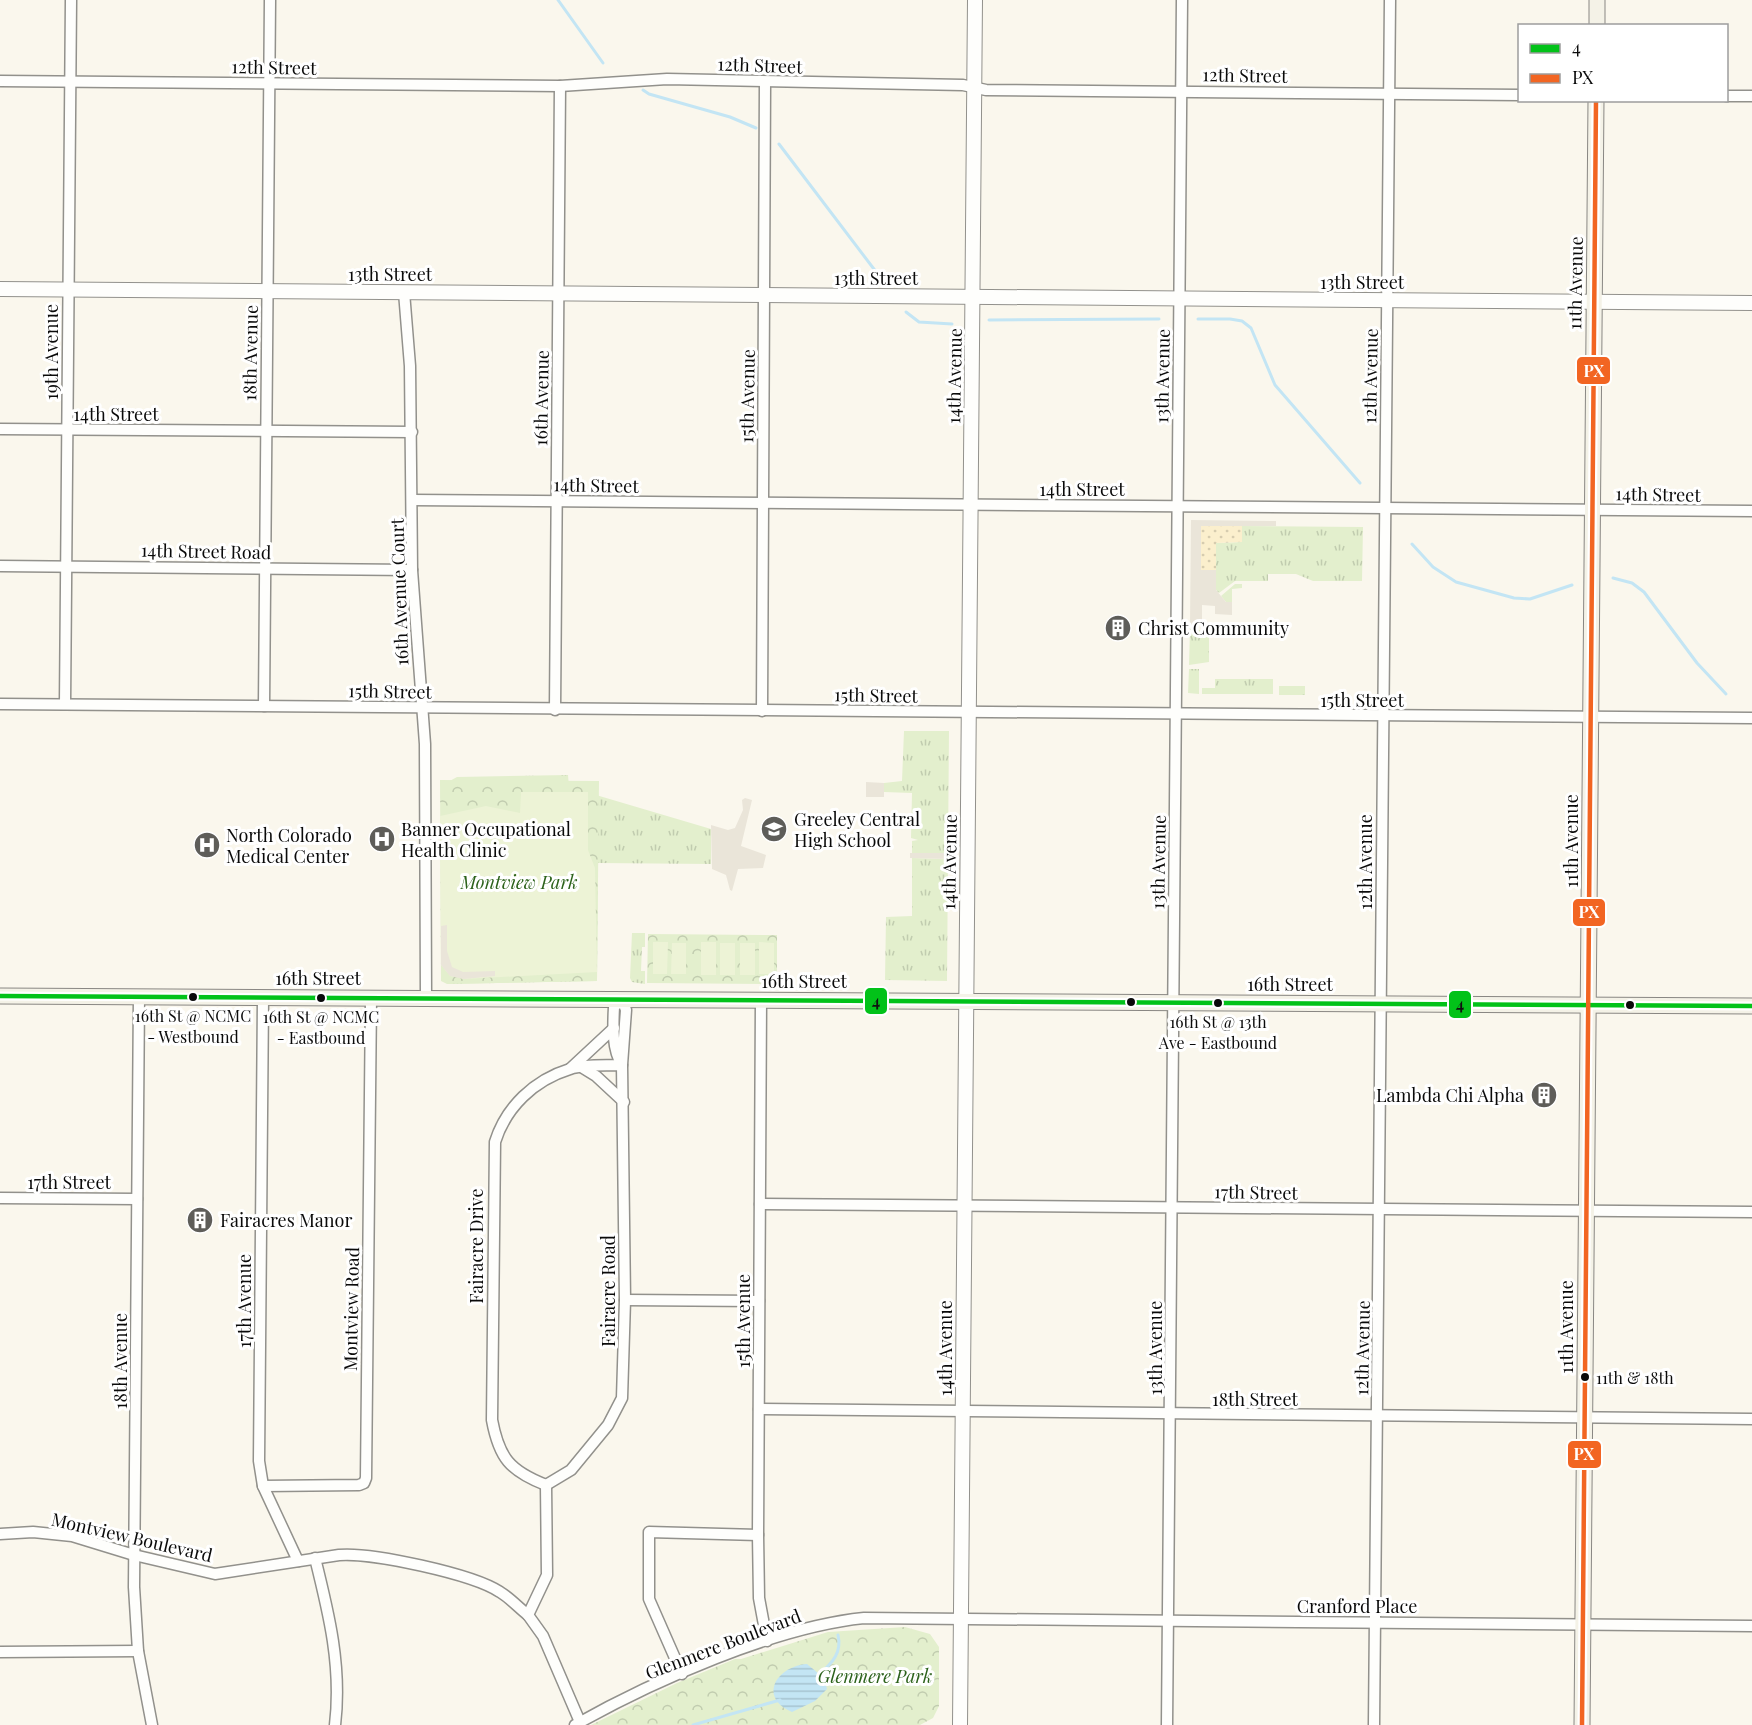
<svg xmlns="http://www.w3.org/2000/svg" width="1752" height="1725" viewBox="0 0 1752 1725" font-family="'Playfair Display',serif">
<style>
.grass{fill:url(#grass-tufts)}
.sand{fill:url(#sand-dots)}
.park{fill:url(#park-crowns)}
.pitch{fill:#edf3d6}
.plaza{fill:#eae5d9}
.water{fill:url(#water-rules)}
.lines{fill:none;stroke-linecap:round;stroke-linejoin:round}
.stream{stroke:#c3e5f4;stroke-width:3}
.minor-casing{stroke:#92918c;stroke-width:13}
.tertiary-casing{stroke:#92918c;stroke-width:16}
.secondary-casing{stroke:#898783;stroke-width:17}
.minor{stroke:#fefefc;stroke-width:10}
.tertiary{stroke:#fefefc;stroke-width:14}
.secondary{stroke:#f4f2e7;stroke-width:15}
.bus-1-casing{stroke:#fff;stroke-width:9}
.bus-2-casing{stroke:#fff;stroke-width:9}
.bus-1{stroke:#02c219;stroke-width:4.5}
.bus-2{stroke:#f26522;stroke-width:4.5}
.bus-dot{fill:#0a0a0a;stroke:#fff;stroke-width:2}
.labels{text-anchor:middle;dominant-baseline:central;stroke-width:6;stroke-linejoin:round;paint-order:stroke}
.bus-label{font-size:16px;fill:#0a0a0a;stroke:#fff}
.street-label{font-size:18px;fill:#0a0a0a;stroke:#fff}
.poi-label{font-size:18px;fill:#0a0a0a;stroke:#fff;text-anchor:start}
.park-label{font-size:18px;font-style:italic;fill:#2c621b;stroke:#fff}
.line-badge{stroke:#fff;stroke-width:2}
.badge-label{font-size:16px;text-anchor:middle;font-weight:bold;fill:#fff}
.pale-badge-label{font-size:16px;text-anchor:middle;font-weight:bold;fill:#111}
</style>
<defs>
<pattern id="grass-tufts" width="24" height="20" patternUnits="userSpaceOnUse" patternTransform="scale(1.5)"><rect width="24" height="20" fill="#e3efcd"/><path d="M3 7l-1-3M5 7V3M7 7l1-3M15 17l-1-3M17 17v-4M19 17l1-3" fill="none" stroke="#c1ccaf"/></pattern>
<pattern id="sand-dots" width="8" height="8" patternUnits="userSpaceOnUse" patternTransform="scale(1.5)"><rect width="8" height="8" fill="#fbefcd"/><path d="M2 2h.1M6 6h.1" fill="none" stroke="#d6ccaf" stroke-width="1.8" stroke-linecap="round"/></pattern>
<pattern id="park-crowns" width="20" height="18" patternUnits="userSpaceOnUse" patternTransform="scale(1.5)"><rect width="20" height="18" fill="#e3efcd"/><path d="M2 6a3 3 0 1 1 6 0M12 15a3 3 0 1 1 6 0" fill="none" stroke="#c1ccaf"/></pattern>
<pattern id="water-rules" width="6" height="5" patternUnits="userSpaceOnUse" patternTransform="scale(1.5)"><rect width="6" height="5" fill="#c3e5f4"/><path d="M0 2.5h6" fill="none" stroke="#a6c3d0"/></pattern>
</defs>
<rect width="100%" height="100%" fill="#faf7ed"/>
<g class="grass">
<polygon points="1242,526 1363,527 1362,581 1313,581 1296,574 1268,574 1268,581 1235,581 1219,593 1216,590 1216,543 1242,542"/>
<polygon points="1235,584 1242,584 1242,588 1232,589 1232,602 1226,602 1221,596"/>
<polygon points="1190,629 1200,630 1200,635 1209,636 1209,662 1189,665"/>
<polygon points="1189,669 1199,669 1199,694 1188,693"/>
<polygon points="1215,679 1273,679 1273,694 1202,694 1202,688 1215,688"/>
<rect x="1279" y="686" width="26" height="9"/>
<polygon points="904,731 949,731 948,853 912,853 912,841 918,840 911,838 912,793 884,792 884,783 902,781"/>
<polygon points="568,775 569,787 711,829 711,864 598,863 597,981 447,984 446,783 457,777"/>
<polygon points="912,858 948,859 947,981 885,980 886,917 912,916"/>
<polygon points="632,933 645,933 645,947 642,947 641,971 645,971 645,984 632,982 630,978"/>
</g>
<polygon class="sand" points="1200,525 1242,526 1242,542 1216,543 1216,570 1201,570"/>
<g class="park">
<polygon points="440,780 599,781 597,981 447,984 441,981"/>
<polygon points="648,934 777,935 777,984 647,983"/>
<polygon points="905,1627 930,1634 939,1647 939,1706 933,1718 920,1725 591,1725 677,1683 735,1659 741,1659 828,1632"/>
</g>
<g class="pitch">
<polygon points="521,792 588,792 588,850 595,868 597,972 464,979 450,976 441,965 440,816 486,806 520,813"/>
<polygon points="653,942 668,942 667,974 653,974"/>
<rect x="701" y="942" width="15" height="33"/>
<polygon points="759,942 774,943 774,974 759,974"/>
<polygon points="672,943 686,943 686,974 671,974"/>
<rect x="720" y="943" width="15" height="32"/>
<rect x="740" y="943" width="15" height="32"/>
</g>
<g class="plaza">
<polygon points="1191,520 1276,521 1276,526 1201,526 1201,570 1216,570 1216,590 1226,602 1232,602 1232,615 1215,614 1215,606 1202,605 1202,625 1190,625"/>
<polygon points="866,782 884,783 884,797 866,797"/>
<polygon points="745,798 752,800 741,846 766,855 763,868 738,869 732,891 730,890 726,875 712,869 711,825 728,830 735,828 743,810 742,800"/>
<polygon points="910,853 949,853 949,859 910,858"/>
<polygon points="447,925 447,951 452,967 463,972 495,971 495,976 464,979 450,976 441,965 441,926"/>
</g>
<path class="water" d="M807,1664L824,1678L827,1689L815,1701L792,1712C757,1697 777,1666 807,1664Z"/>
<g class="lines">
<g class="stream">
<polyline points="558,0 603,63"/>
<polyline points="643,90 649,94 730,117 756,128"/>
<polyline points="779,144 883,281"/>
<polyline points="906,312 919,322 952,324"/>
<polyline points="1198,319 1230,319 1242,321 1251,328 1275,385 1360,483"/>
<polyline points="989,320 1159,319"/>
<polyline points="1412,544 1433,567 1456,582 1514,598 1530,599 1572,585"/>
<polyline points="1613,578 1632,583 1644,592 1697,663 1726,694"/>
<path d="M821,1673C833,1662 842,1652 838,1635"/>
<polyline points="693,1725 780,1700"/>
</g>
<defs>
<g id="minor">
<polyline points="0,81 560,86 667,79 963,85 986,90 1520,95"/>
<polyline points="1726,96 1752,96"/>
<polyline points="404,292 410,366 412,570 425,744 426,998"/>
<polyline points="0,429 412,432"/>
<polyline points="412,500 1752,511"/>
<polyline points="0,566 412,570"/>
<polyline points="0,704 1752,718"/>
<polyline points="65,704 71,0"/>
<polyline points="264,706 270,0"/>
<polyline points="555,710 560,86"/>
<polyline points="762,711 765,83"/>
<polyline points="139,997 134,1587 138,1651 152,1725"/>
<polyline points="263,998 259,1461 263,1486 298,1561"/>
<polyline points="761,1000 758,1535 759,1598 767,1641"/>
<polyline points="571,1068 614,1028"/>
<polyline points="583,1068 596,1076 624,1102"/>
<polyline points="0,1198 137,1199"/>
<polyline points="760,1204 1752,1212"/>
<polyline points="625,1300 759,1301"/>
<polyline points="759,1409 1752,1419"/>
<path d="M546,1485L571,1470L608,1425L622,1398L625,1300L622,1065L626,1010L622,999L614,1007C613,1025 612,1050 622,1065"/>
<path d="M546,1485C510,1471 499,1458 492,1420L495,1142C506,1107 534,1080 570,1069C585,1064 606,1066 622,1065"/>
<polyline points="546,1485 547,1575 528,1615 543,1636 580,1722"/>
<polyline points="263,1486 359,1485 364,1483 366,1478 371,998"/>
<path d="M0,1534L33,1532L72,1536L134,1555L215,1574L339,1555C371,1552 473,1574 500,1592C510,1598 519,1608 528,1615"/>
<path d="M315,1558C329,1614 342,1667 335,1725"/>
<polyline points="0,1652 138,1651"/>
<polyline points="682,1674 649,1599 649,1532 758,1535"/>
<path d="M575,1725C653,1681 775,1627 864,1618L1752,1626"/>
<polyline points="1167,1725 1182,0"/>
<polyline points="1374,1725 1390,0"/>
</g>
<g id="tertiary">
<polyline points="0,289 1752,303"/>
<polyline points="960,1725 975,0"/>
</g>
<g id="secondary">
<polyline points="1597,26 1597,0"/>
<polyline points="0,996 1752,1006"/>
<polyline points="1582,1725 1596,100"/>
</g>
</defs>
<use href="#minor" class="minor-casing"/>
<use href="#tertiary" class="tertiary-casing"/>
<use href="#secondary" class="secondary-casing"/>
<use href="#minor" class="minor"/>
<use href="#tertiary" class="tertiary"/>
<use href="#secondary" class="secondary"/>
<defs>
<polyline id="bus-1" points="0,996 1752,1006"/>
<polyline id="bus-2" points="1582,1725 1596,100"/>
</defs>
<use href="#bus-1" class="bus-1-casing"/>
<use href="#bus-2" class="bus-2-casing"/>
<use href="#bus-1" class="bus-1"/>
<use href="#bus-2" class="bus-2"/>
</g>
<defs>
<symbol id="building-disc" viewBox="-11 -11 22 22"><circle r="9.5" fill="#5e5d59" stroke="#fff"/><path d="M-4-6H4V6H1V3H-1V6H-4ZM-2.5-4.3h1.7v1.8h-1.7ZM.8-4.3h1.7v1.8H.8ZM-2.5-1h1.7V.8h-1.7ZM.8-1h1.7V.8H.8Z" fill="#fff"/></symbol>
<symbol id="school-disc" viewBox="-11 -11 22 22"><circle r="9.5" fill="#5e5d59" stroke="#fff"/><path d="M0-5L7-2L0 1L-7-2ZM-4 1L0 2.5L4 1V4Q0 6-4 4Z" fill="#fff"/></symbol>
<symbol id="hospital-disc" viewBox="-11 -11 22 22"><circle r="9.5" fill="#5e5d59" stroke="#fff"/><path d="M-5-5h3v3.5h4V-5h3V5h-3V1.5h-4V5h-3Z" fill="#fff"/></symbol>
</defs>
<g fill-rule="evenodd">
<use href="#building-disc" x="1103" y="613" width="30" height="30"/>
<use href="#school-disc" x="759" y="814" width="30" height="30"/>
<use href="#hospital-disc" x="367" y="824" width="30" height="30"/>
<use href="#hospital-disc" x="192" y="830" width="30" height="30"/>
<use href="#building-disc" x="1529" y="1080" width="30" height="30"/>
<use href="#building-disc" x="185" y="1205" width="30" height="30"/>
</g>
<g class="bus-dot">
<circle cx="193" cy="997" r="5"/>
<circle cx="321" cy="998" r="5"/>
<circle cx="1131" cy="1002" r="5"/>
<circle cx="1218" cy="1003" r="5"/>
<circle cx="1630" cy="1005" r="5"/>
<circle cx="1585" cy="1377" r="5"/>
</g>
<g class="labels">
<g class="bus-label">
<text x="193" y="1015">16th St @ NCMC<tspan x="193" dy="21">- Westbound</tspan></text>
<text x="321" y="1016">16th St @ NCMC<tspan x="321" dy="21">- Eastbound</tspan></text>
<text x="1218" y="1021">16th St @ 13th<tspan x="1218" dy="21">Ave - Eastbound</tspan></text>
<text x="1596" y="1377" text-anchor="start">11th &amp; 18th</text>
</g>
<g class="street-label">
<text transform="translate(760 65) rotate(2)">12th Street</text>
<text transform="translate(274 67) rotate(1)">12th Street</text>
<text transform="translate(1245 75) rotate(1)">12th Street</text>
<text x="390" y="274">13th Street</text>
<text x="876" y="278">13th Street</text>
<text x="1362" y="282">13th Street</text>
<text transform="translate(1575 283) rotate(-89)">11th Avenue</text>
<text transform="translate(51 352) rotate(-90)">19th Avenue</text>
<text transform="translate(250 353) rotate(-89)">18th Avenue</text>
<text transform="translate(954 376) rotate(-89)">14th Avenue</text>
<text transform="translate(1162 376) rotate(-89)">13th Avenue</text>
<text transform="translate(1370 376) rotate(-89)">12th Avenue</text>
<text transform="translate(747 396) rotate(-89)">15th Avenue</text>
<text transform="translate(541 398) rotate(-89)">16th Avenue</text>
<text x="116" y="414">14th Street</text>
<text transform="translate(596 485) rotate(1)">14th Street</text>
<text x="1082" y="489">14th Street</text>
<text transform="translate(1658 494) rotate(1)">14th Street</text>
<text transform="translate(206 551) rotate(1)">14th Street Road</text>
<text transform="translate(399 592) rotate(-92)">16th Avenue Court</text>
<text transform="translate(390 691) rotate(1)">15th Street</text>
<text transform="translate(876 695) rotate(1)">15th Street</text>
<text x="1362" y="700">15th Street</text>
<text transform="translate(1571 841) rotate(-90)">11th Avenue</text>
<text transform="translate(949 862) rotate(-89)">14th Avenue</text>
<text transform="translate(1158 862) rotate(-89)">13th Avenue</text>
<text transform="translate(1365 862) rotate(-90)">12th Avenue</text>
<text x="318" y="978">16th Street</text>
<text x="804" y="981">16th Street</text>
<text x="1290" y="984">16th Street</text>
<text x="69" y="1182">17th Street</text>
<text transform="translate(1256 1192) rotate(1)">17th Street</text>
<text transform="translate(476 1246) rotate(-90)">Fairacre Drive</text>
<text transform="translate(608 1291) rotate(-90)">Fairacre Road</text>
<text transform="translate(244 1301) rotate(-90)">17th Avenue</text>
<text transform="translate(351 1309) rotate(-89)">Montview Road</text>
<text transform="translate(743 1321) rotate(-90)">15th Avenue</text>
<text transform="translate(1566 1327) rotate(-90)">11th Avenue</text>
<text transform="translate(945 1348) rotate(-90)">14th Avenue</text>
<text transform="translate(1155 1348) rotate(-90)">13th Avenue</text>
<text transform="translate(1362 1348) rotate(-89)">12th Avenue</text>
<text transform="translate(120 1361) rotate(-90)">18th Avenue</text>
<text x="1255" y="1399">18th Street</text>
<text transform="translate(132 1537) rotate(13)">Montview Boulevard</text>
<text x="1357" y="1606">Cranford Place</text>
<text transform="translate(723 1644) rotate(-21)">Glenmere Boulevard</text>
</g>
<g class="poi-label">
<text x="1138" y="628">Christ Community</text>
<text x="794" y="819">Greeley Central<tspan x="794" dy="21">High School</tspan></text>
<text x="401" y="829">Banner Occupational<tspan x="401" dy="21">Health Clinic</tspan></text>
<text x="226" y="835">North Colorado<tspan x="226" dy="21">Medical Center</tspan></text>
<text x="1524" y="1095" text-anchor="end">Lambda Chi Alpha</text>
<text x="220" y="1220">Fairacres Manor</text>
</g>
<g class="park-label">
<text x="519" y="882">Montview Park</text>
<text x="875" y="1676">Glenmere Park</text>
</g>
</g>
<g class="line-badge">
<rect x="1576" y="356" width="35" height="29" rx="6" fill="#f26522"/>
<rect x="1572" y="898" width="34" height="29" rx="6" fill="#f26522"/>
<rect x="864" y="987" width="24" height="28" rx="6" fill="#02c219"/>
<rect x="1448" y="990" width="24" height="29" rx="6" fill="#02c219"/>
<rect x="1567" y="1440" width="35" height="29" rx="6" fill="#f26522"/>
</g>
<g class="badge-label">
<text x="1594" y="377">PX</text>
<text x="1589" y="918">PX</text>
<text x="1584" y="1460">PX</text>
</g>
<g class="pale-badge-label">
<text x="876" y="1007">4</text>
<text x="1460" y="1010">4</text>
</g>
<rect x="1518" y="24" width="210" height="78" fill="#ffffff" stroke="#9d9d9d" stroke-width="1.5"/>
<rect x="1530" y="44" width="30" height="9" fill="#02c219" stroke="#9d9d9d" stroke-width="1.5"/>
<text x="1572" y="54" font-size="18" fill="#0a0a0a">4</text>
<rect x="1530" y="74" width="30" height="9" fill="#f26522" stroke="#9d9d9d" stroke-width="1.5"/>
<text x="1572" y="84" font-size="18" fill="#0a0a0a">PX</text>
</svg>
